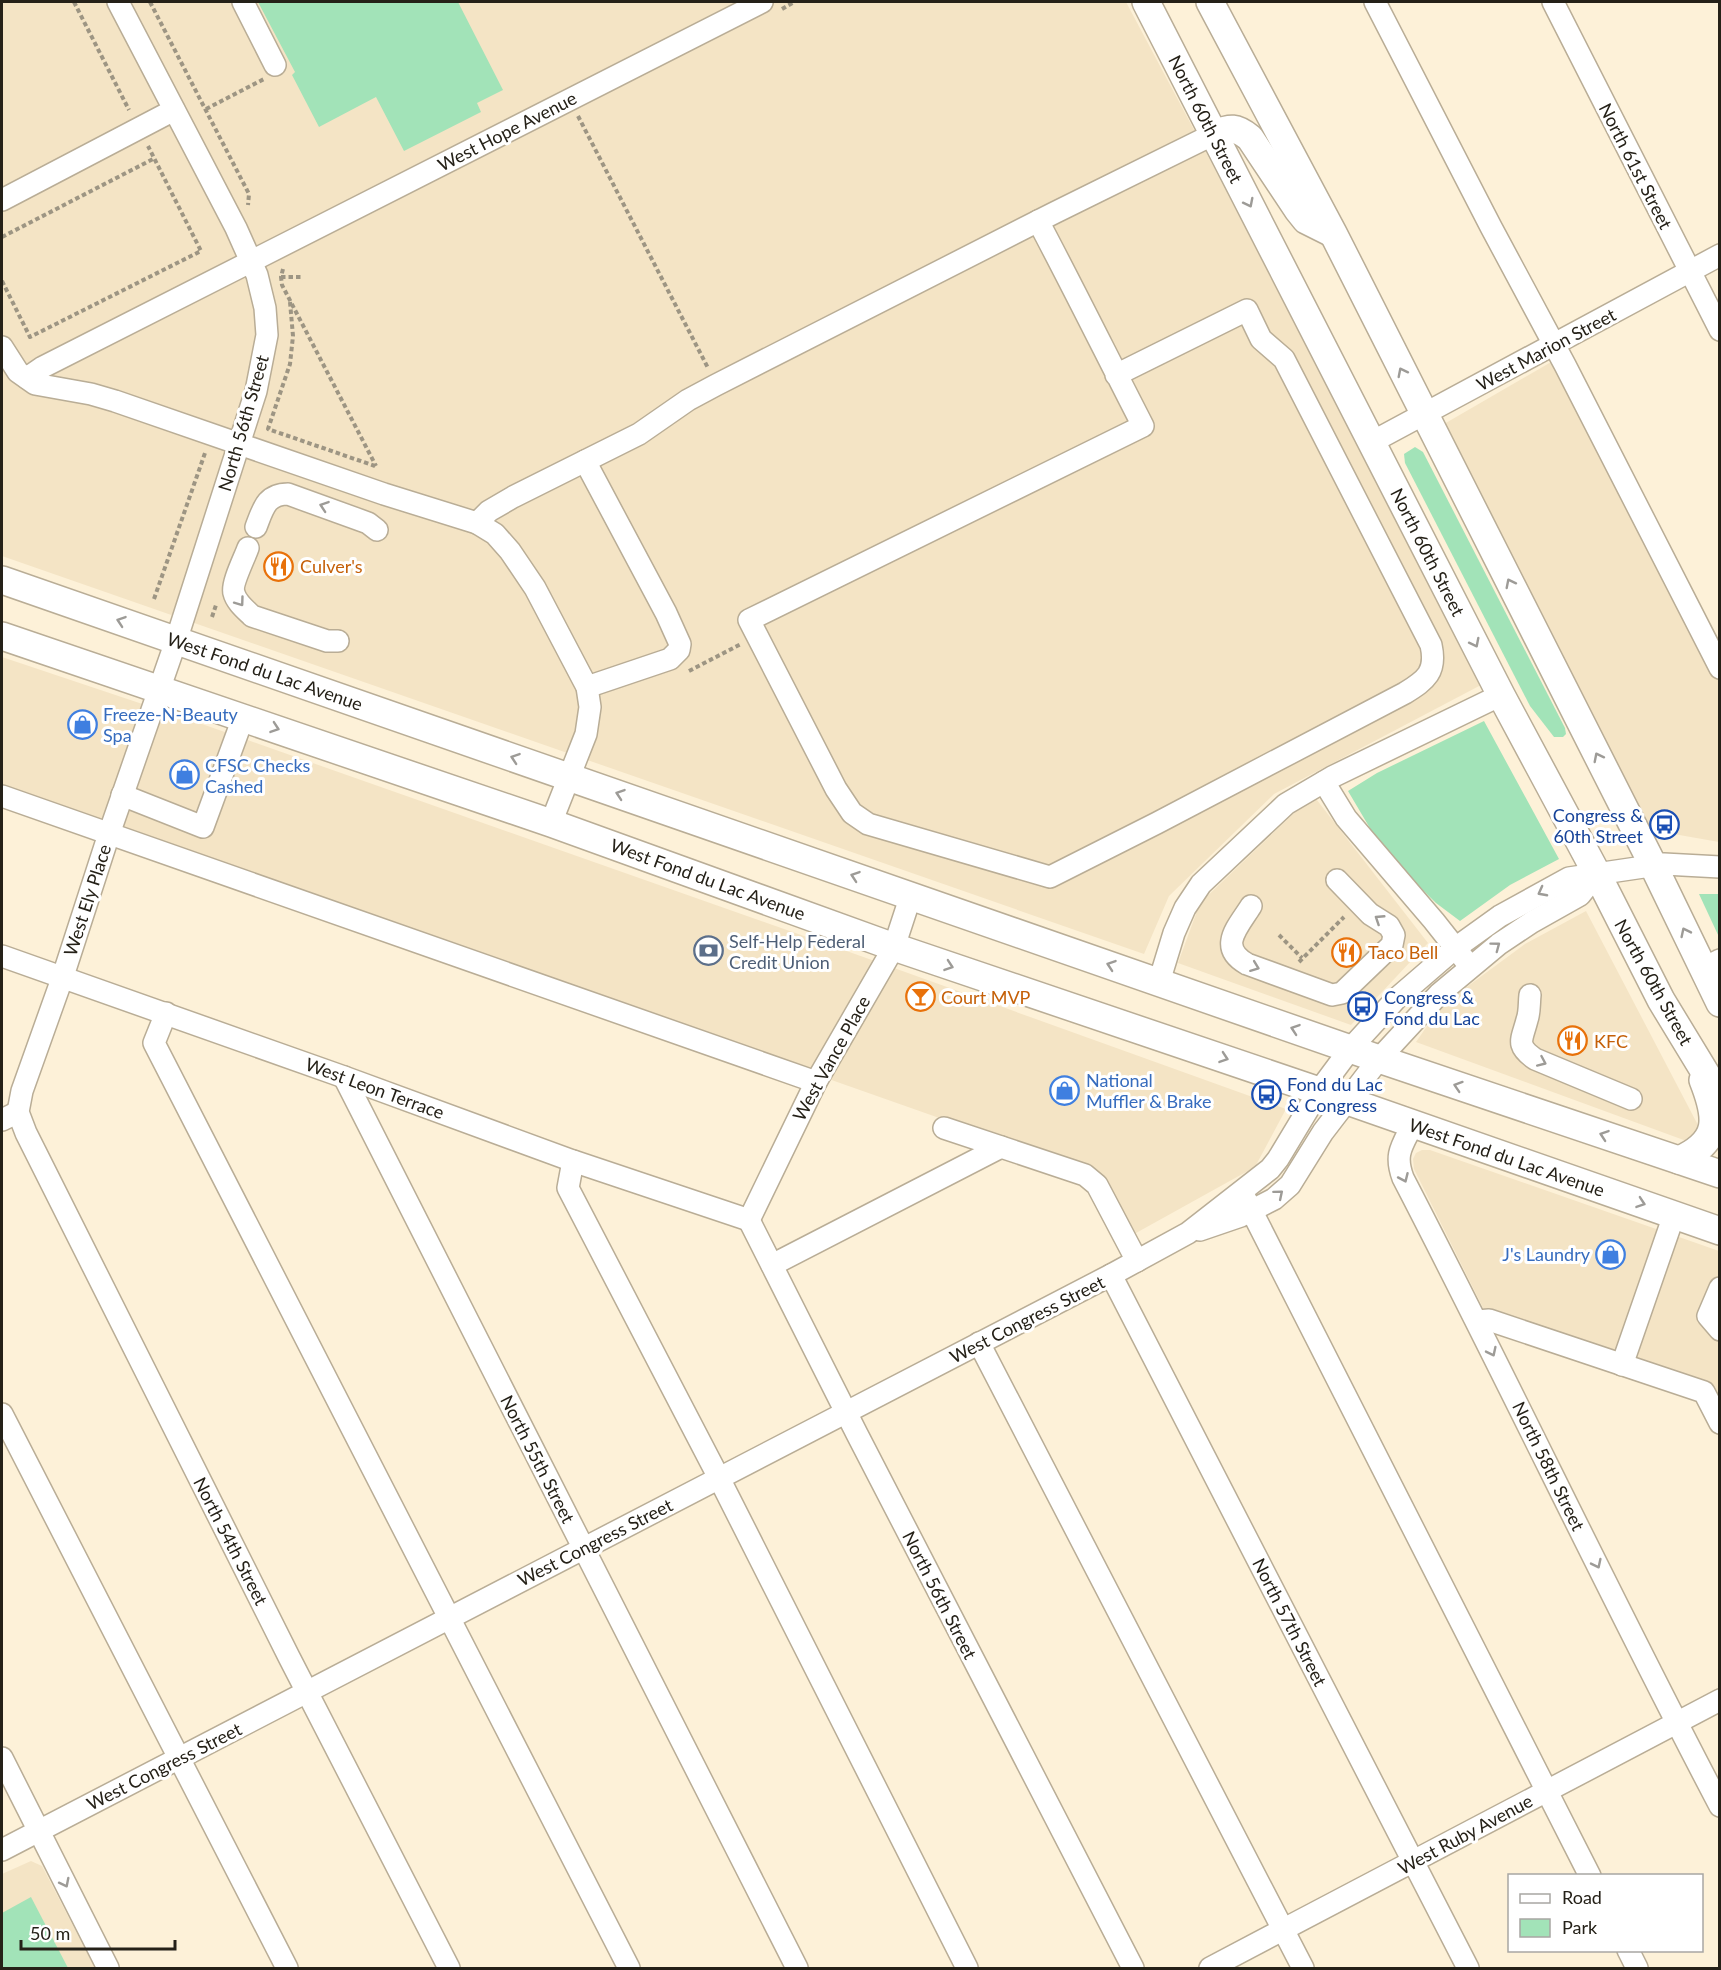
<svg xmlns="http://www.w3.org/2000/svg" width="1721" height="1970" viewBox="0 0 1721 1970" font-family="Lato,sans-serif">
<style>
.built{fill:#f4e4c5}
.green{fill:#a2e3b8}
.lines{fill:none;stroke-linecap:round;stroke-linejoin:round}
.minor-casing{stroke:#b9ad96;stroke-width:24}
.major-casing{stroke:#b9ad96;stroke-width:30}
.path{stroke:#9d9583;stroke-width:4;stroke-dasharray:4.5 3;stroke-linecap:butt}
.minor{stroke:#fff;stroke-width:21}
.major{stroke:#fff;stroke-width:27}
.oneway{stroke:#9d9b97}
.labels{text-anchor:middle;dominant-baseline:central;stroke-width:6;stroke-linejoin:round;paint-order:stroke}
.street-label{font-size:18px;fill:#252118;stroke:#fff}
.food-label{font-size:18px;fill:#c56008;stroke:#fff;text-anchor:start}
.shop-label{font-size:18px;fill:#366cbe;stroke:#fff;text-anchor:start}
.transit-label{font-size:18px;fill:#164399;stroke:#fff;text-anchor:start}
.service-label{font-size:18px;fill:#4e5e75;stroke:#fff;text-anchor:start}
</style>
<rect width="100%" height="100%" fill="#fdf1d8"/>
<g class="built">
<polygon points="2,2 1126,2 1210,160 1481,685 1274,794 1169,896 1144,954 2,556"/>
<polygon points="1558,358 1719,670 1719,842 1651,830 1444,424"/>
<polygon points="2,657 202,724 855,954 1286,1109 1255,1167 1127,1238 1092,1172 2,787"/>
<polygon points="1313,795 1428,943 1351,1025 1178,963 1200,903"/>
<polygon points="1586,911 1711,1150 1416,1042 1441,1006 1525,944"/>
<polygon points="1422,1150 1430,1150 1719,1251 1719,1397 1489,1320 1414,1169 1413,1159 1416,1153"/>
<polygon points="31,1861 42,1866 95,1968 2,1968 2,1874"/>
</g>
<g class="green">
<polygon points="258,2 458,2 503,90 477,103 481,112 404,151 376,97 319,127 292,75 295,72"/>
<polygon points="1415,447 1423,452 1565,728 1566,734 1563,737 1554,737 1530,706 1405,463 1404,454"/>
<polygon points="1484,721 1559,859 1510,885 1460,921 1436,903 1384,852 1348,791 1377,773"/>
<polygon points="1699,894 1719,894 1719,937"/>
<polygon points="31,1897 68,1968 2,1968 2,1913"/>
</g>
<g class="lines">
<defs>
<g id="minor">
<polyline points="118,2 236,228 257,275 265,308 267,335 256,391 176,641 109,834 63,976 22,1091 18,1112 26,1133 289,1657 449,1968"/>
<polyline points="243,2 275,65"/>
<polyline points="1375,2 1491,227 1565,365 1720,668"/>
<polyline points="1553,2 1720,330"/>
<polyline points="2,200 174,110"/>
<path d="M1038,221C1074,289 1108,358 1143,426L749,620L836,789L852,813L868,824L1050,877L1157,823L1405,693C1426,680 1437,672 1431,645L1284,359L1261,339L1247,310L1116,375"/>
<polyline points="2,347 18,372 35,384 91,394 115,401 384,494 477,523 495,534 510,551 535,588 587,687 590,707 586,734 551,823"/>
<polyline points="27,378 43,367 762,2"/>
<polyline points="1372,442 1720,255"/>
<polyline points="585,461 666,613 680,644 679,650 670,659 587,687"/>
<polyline points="477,523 489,511 513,497 639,434 688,400 716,385 1054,213 1214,134"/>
<path d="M256,527C263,509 266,494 288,494L368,523L377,530"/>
<path d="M248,548C245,557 231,584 234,593C236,602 246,610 252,616L327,641H338"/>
<polyline points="1324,782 1346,818 1434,921 1464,959"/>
<polyline points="122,795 203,827 243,718"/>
<polyline points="2,796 816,1082"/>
<path d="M1251,906C1238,927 1217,947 1247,964L1332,995L1342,993L1392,945L1394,935L1389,926L1370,914L1337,880"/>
<polyline points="2,956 344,1077 573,1161 749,1220"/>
<polyline points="1702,969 1720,960"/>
<polyline points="1159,982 1174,933 1185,908 1201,884 1286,804 1332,777 1501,695"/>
<path d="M1530,995C1529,1003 1530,1012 1527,1020C1522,1040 1515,1045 1535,1059L1631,1099"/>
<polyline points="166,1013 154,1043 629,1968"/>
<polyline points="344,1077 797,1968"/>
<polyline points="2,1120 18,1112"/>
<path d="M1413,1124C1402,1146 1394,1154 1403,1178C1511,1386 1611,1599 1720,1806"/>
<polyline points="944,1128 1085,1175 1097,1185 1137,1261"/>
<polyline points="573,1161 568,1188 719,1478 967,1968"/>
<polyline points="1242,1192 1590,1876"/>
<polyline points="749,1220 857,1434 1133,1968"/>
<polyline points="749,1220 816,1082 894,947 911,895"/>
<polyline points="1200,1230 1241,1216 1274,1199 1290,1185 1323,1132 1379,1059 1439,994 1499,944 1532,922 1580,895 1597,874"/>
<polyline points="772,1265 1001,1147"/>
<polyline points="1111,1275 1468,1968"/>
<polyline points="1720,1288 1708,1316 1720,1330"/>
<polyline points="1477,1321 1489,1320 1704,1392 1720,1423"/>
<polyline points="979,1343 1303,1968"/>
<polyline points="1622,1365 1674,1215"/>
<polyline points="2,1414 287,1968"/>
<polyline points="2,1758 108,1968"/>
<polyline points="2,1850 1111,1275 1188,1233 1270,1169 1278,1159 1319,1091 1351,1048 1396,999 1454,949 1500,916 1569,878 1664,864 1720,867"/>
<polyline points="1628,1950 1637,1968"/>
<polyline points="1210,1968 1720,1700"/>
</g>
<g id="major">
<polyline points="1146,2 1501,695 1597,874 1661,1000 1720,1097"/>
<polyline points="1210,2 1333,233 1653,865 1720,1003"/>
<path d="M1214,134C1231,128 1235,126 1250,138L1298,210L1306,220L1332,233"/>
<polyline points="2,580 1379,1059 1720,1174"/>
<polyline points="2,636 551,823 894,947 1319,1091 1720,1231"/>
<path d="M1679,1160C1721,1141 1718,1118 1703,1080"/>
</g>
</defs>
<use href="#minor" class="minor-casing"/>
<use href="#major" class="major-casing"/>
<g class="path">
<polyline points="74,2 129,110"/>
<polyline points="150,2 249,194 248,205"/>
<polyline points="782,9 794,2"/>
<polyline points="206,109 264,79"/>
<polyline points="578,116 708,368"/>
<polyline points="2,237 155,158"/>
<polyline points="283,269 281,277 282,285 376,466"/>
<polyline points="281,277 303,277"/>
<polyline points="2,281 30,337 201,251 148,146"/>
<polyline points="290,302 293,336 290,364 268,429 375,466"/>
<polyline points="154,599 205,453"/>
<polyline points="212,617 216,605"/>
<polyline points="689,671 741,644"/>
<polyline points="1279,935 1302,958"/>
<polyline points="1299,962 1344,917"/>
</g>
<use href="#minor" class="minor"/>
<use href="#major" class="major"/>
</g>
<defs><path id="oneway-chevron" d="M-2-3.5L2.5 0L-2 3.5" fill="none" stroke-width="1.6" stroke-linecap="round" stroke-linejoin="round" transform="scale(1.5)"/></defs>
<g class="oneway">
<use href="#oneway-chevron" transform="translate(1249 203) rotate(63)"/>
<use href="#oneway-chevron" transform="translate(1402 372) rotate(-117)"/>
<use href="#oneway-chevron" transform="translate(324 506) rotate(-161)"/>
<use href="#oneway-chevron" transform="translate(1510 583) rotate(-117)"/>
<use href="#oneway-chevron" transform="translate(240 602) rotate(54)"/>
<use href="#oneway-chevron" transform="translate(121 621) rotate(-161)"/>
<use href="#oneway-chevron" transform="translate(1475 643) rotate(63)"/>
<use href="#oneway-chevron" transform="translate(275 728) rotate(19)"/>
<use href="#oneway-chevron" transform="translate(1598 757) rotate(-117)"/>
<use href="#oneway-chevron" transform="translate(515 758) rotate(-161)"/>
<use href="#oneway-chevron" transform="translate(620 794) rotate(-161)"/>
<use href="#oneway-chevron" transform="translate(855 876) rotate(-161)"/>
<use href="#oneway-chevron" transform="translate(1542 892) rotate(152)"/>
<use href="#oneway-chevron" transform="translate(1379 919) rotate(-147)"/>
<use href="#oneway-chevron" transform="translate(1685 932) rotate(-116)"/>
<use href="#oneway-chevron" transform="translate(1496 946) rotate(-37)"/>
<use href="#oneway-chevron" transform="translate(1111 965) rotate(-161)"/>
<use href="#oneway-chevron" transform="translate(949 966) rotate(19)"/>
<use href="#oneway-chevron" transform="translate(1255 967) rotate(21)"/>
<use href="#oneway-chevron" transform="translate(1295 1029) rotate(-161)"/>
<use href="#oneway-chevron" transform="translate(1224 1058) rotate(19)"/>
<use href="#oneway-chevron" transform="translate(1542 1062) rotate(24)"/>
<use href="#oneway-chevron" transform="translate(1458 1086) rotate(-162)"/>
<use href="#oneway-chevron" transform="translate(1604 1135) rotate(-161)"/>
<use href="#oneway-chevron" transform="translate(1404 1178) rotate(66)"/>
<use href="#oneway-chevron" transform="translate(1279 1194) rotate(-40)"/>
<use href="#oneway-chevron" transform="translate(1641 1203) rotate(19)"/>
<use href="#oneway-chevron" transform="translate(1492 1352) rotate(64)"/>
<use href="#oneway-chevron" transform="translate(1597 1564) rotate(64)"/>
<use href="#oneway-chevron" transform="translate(65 1883) rotate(63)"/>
</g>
<defs>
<symbol id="restaurant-ring" viewBox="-11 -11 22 22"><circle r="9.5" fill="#fff" stroke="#e8710a" stroke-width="1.5"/><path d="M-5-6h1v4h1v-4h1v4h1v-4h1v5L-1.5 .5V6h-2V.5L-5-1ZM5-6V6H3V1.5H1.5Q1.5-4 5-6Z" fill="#e8710a"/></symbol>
<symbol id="shop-ring" viewBox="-11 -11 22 22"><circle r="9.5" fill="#fff" stroke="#3f7fe0" stroke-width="1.5"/><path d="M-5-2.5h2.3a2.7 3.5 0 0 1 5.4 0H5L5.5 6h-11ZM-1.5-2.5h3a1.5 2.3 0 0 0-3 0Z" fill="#3f7fe0"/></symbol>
<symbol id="bus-ring" viewBox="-11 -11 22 22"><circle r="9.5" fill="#fff" stroke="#1a4fb4" stroke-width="1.5"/><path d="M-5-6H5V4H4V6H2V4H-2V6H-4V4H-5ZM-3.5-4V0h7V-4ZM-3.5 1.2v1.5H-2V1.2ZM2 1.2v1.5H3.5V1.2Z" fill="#1a4fb4"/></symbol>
<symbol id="bank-ring" viewBox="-11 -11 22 22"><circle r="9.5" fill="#fff" stroke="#5c6f8a" stroke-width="1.5"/><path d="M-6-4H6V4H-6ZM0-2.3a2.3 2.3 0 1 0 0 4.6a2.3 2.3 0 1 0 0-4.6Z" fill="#5c6f8a"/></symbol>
<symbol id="bar-ring" viewBox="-11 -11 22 22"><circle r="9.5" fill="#fff" stroke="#e8710a" stroke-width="1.5"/><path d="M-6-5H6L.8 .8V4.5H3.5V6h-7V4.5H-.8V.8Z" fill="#e8710a"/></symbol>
</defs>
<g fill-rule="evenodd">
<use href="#restaurant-ring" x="262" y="550" width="33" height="33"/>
<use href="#shop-ring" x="66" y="708" width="33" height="33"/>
<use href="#shop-ring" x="168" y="758" width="33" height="33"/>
<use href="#bus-ring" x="1648" y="808" width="33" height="33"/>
<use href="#bank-ring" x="692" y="934" width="33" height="33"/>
<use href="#restaurant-ring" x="1330" y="936" width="33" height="33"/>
<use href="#bar-ring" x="904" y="980" width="33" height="33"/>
<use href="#bus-ring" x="1346" y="990" width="33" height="33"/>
<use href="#restaurant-ring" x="1556" y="1024" width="33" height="33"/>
<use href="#shop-ring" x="1048" y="1074" width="33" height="33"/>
<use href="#bus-ring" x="1250" y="1078" width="33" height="33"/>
<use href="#shop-ring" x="1594" y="1238" width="33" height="33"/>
</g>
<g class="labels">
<g class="street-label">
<text transform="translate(1206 119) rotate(63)">North 60th Street</text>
<text transform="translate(507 131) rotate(-27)">West Hope Avenue</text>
<text transform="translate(1636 166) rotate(63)">North 61st Street</text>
<text transform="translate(1546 349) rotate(-28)">West Marion Street</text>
<text transform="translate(243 423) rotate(-74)">North 56th Street</text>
<text transform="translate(1428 552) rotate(63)">North 60th Street</text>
<text transform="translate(265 671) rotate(19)">West Fond du Lac Avenue</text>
<text transform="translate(708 879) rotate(20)">West Fond du Lac Avenue</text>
<text transform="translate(87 900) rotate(-72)">West Ely Place</text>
<text transform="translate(1654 982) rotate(61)">North 60th Street</text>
<text transform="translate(831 1058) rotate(-61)">West Vance Place</text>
<text transform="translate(375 1088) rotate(20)">West Leon Terrace</text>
<text transform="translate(1507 1157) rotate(19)">West Fond du Lac Avenue</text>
<text transform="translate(1027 1319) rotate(-27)">West Congress Street</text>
<text transform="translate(538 1459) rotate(63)">North 55th Street</text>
<text transform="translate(1549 1466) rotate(64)">North 58th Street</text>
<text transform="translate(231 1541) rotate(63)">North 54th Street</text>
<text transform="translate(595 1542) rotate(-27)">West Congress Street</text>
<text transform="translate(940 1595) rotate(63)">North 56th Street</text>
<text transform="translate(1290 1622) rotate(63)">North 57th Street</text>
<text transform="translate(164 1766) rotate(-27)">West Congress Street</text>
<text transform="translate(1465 1834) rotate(-28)">West Ruby Avenue</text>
</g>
<g class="food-label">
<text x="300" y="566">Culver's</text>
<text x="1368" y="952">Taco Bell</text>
<text x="941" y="997">Court MVP</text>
<text x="1594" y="1041">KFC</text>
</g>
<g class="shop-label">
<text x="103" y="714">Freeze-N-Beauty<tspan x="103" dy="21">Spa</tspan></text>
<text x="205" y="765">CFSC Checks<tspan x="205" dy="21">Cashed</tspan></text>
<text x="1086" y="1080">National<tspan x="1086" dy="21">Muffler &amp; Brake</tspan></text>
<text x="1590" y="1254" text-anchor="end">J's Laundry</text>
</g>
<g class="transit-label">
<text x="1643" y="815" text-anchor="end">Congress &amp;<tspan x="1643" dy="21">60th Street</tspan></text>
<text x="1384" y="997">Congress &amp;<tspan x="1384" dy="21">Fond du Lac</tspan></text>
<text x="1287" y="1084">Fond du Lac<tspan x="1287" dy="21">&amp; Congress</tspan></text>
</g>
<g class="service-label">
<text x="729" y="941">Self-Help Federal<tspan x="729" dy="21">Credit Union</tspan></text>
</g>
</g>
<rect width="1721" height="1970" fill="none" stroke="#252118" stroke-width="6"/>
<rect x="1508" y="1874" width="195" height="78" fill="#ffffff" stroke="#a8a6a3" stroke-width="1.5"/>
<rect x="1520" y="1894" width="30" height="9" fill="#ffffff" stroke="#a8a6a3" stroke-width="1.5"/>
<text x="1562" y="1904" font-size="18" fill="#252118">Road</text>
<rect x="1520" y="1919" width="30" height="18" fill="#a2e3b8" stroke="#a8a6a3" stroke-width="1.5"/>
<text x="1562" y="1934" font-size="18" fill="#252118">Park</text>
<path d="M21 1940v9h154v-9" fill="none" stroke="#252118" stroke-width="3"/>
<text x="30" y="1940" font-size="18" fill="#252118" stroke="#ffffff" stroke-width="4.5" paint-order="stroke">50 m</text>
</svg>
